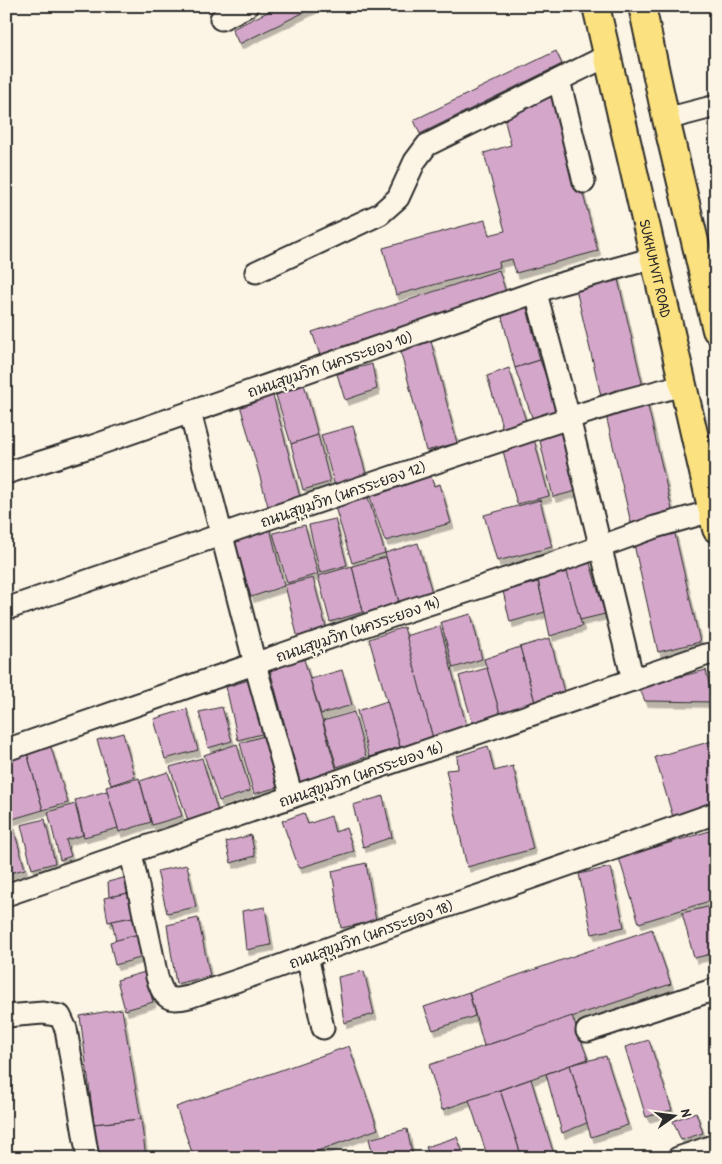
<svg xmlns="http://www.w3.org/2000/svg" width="722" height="1164" viewBox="0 0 722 1164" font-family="'Patrick Hand','Playpen Sans Thai',sans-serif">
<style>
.building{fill:#d4a7ca;stroke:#2b2b2b;filter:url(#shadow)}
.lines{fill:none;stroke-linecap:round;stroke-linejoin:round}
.minor-casing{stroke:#2b2b2b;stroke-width:25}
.major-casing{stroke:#2b2b2b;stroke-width:30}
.minor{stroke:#fcf5e5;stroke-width:21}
.major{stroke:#fbe180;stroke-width:26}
.labels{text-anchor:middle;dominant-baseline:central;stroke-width:4;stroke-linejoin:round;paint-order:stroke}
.street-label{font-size:15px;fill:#2b2b2b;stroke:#fcf5e5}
</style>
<defs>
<filter id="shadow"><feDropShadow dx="3" dy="5.5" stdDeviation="0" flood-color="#0004"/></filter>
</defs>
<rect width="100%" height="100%" fill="#fcf5e5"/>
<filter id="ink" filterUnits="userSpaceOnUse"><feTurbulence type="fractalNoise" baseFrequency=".02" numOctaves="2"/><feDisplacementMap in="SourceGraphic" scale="10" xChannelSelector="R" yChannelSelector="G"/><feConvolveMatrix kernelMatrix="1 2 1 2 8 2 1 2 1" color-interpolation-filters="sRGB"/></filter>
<g filter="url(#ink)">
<g class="building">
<polygon points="280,6 317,6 239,44 232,29"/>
<polygon points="556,51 562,64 420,134 414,120"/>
<polygon points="555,96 567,133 598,251 516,273 512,259 499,262 500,267 396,295 383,248 485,220 489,235 505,231 484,153 511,145 502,110"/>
<polygon points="499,270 508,299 322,361 312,332"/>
<polygon points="617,275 643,387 601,396 575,285"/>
<polygon points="526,304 540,360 515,368 501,313"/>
<polygon points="431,341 457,443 426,451 400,349"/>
<polygon points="540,360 559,412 533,420 515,368"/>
<polygon points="372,364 377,389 345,400 337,374"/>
<polygon points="509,368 527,424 504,433 487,376"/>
<polygon points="304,384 318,435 291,444 276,395"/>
<polygon points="273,395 300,497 268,506 240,405"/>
<polygon points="647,402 673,514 631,523 605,411"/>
<polygon points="353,426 367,478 335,487 321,435"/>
<polygon points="565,429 580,490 553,497 539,437"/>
<polygon points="318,435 330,482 303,490 291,444"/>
<polygon points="534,439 549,496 517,504 502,447"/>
<polygon points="430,474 434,486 440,484 451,523 385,541 369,494"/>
<polygon points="368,497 385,553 352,563 335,507"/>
<polygon points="540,500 552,547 497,561 484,515"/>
<polygon points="335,519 347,565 320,573 309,525"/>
<polygon points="305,525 318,574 287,583 273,533"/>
<polygon points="270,528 284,586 251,597 234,539"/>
<polygon points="674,530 700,642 658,652 633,540"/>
<polygon points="418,543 433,596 400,606 385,553"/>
<polygon points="386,557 400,606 365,620 352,566"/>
<polygon points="590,563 605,614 580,620 566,570"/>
<polygon points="352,566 363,612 330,622 318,576"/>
<polygon points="567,572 582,626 550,636 538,580"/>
<polygon points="313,578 327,631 299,643 285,585"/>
<polygon points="538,582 545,612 510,622 503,591"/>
<polygon points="471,614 482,659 453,668 441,622"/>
<polygon points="440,626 467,728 433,739 405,636"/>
<polygon points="404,627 433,739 401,750 369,639"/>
<polygon points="550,638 565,696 536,706 520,647"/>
<polygon points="520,647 536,706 501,717 484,659"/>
<polygon points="304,659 337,771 300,782 270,670"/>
<polygon points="487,668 501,717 473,725 459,676"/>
<polygon points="342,670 352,705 321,714 310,679"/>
<polygon points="706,670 713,702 645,701 639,687"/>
<polygon points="252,679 265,733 238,740 226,687"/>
<polygon points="387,701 400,747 369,757 357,711"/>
<polygon points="222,707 232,741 208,748 199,712"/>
<polygon points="187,709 198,750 165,759 154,719"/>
<polygon points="354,712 366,757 337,767 323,721"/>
<polygon points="123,733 135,777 111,785 97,740"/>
<polygon points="271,734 285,785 254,794 240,743"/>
<polygon points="716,740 716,804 673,817 655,757"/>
<polygon points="50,744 68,803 43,810 27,753"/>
<polygon points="237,744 250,791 219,801 204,755"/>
<polygon points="488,746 494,771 513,766 533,849 467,867 446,770 458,769 457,756"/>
<polygon points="27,753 43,810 9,820 6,808 6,761"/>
<polygon points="202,758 218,812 188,821 170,767"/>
<polygon points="168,772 182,816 152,825 140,781"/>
<polygon points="139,778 151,822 119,832 106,787"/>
<polygon points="107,791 118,828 84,837 75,800"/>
<polygon points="383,796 392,837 363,847 353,805"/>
<polygon points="75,804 83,835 66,840 71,856 60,860 48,812"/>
<polygon points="304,813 308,824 331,816 335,832 346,828 354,851 299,868 282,821"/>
<polygon points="45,819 55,863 32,869 21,825"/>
<polygon points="12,823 25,869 6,874 6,825"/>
<polygon points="716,829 716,899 639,923 619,858"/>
<polygon points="251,835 255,856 231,863 226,842"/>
<polygon points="366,863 376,921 341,928 332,871"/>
<polygon points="187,865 196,907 167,913 157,871"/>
<polygon points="611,867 624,927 592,934 579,874"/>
<polygon points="131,876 134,892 109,897 108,882"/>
<polygon points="134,892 138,916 108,922 104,898"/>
<polygon points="716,905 716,953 694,958 682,913"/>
<polygon points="265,907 271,945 246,950 242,911"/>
<polygon points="138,916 142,933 116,941 112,921"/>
<polygon points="198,918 210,976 176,984 167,925"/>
<polygon points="652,929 671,984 484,1046 469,992"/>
<polygon points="142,933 147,956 115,965 110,942"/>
<polygon points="364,971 374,1014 344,1023 338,977"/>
<polygon points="145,972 153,1002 125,1010 117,980"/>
<polygon points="469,992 475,1016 433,1030 424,1007"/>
<polygon points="122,1009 141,1119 94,1124 80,1016"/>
<polygon points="572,1016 588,1059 442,1110 429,1065"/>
<polygon points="649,1040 672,1110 646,1117 625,1047"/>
<polygon points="349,1046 378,1129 298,1158 194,1158 176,1107"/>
<polygon points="606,1056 628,1125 591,1137 570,1065"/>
<polygon points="570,1065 587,1123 562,1133 546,1074"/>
<polygon points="531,1079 555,1158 522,1158 500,1090"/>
<polygon points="500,1090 522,1158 488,1158 469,1100"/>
<polygon points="696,1112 703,1133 681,1140 673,1121"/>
<polygon points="141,1119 146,1158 98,1158 94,1124"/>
<polygon points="407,1129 413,1158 374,1158 369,1139"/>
<polygon points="457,1137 465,1158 430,1158 426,1147"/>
</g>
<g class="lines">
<defs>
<g id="minor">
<polyline points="221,19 247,6"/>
<polyline points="559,80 584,182"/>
<polyline points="666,119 716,106"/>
<polyline points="256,272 380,214 398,198 415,161 427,145 607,56"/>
<polyline points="536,293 569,418 633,680"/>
<polyline points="190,412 255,664 292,797"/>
<polyline points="6,473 93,446 556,285 654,258"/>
<polyline points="6,609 252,524 535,429 622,401 683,385"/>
<polyline points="6,750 407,611 555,563 655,527 712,511"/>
<path d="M131,853L157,977C164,998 167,1002 189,997L274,968L421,915L487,893L716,813"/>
<polyline points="6,895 705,655 716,653"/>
<polyline points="307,956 323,1028"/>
<polyline points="6,1016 43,1013 60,1016 66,1029 88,1158"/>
<polyline points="587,1031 716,989"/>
<polyline points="678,1158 716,1145"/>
</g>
<g id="major">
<path id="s1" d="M596,6L716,529"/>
<polyline points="642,6 666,119 716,330"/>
</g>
</defs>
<use href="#minor" class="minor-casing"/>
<use href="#major" class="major-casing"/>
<use href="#minor" class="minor"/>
<use href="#major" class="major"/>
</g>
</g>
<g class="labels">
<g class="street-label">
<text stroke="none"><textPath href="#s1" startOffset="269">SUKHUMVIT ROAD</textPath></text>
<text transform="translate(330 364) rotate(-19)">ถนนสุขุมวิท (นครระยอง 10)</text>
<text transform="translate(343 494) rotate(-19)">ถนนสุขุมวิท (นครระยอง 12)</text>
<text transform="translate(358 629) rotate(-19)">ถนนสุขุมวิท (นครระยอง 14)</text>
<text transform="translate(361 774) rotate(-19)">ถนนสุขุมวิท (นครระยอง 16)</text>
<text transform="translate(371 934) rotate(-20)">ถนนสุขุมวิท (นครระยอง 18)</text>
</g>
</g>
<rect width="722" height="1164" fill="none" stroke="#fcf5e5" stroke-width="25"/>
<rect x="12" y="12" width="697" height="1139" fill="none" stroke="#2b2b2b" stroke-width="2" filter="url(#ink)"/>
<g transform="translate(674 1116) rotate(76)" stroke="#fcf5e5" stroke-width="4" paint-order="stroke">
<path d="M0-4L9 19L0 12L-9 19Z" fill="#2b2b2b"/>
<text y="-8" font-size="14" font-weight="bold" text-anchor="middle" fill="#2b2b2b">N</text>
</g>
</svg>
